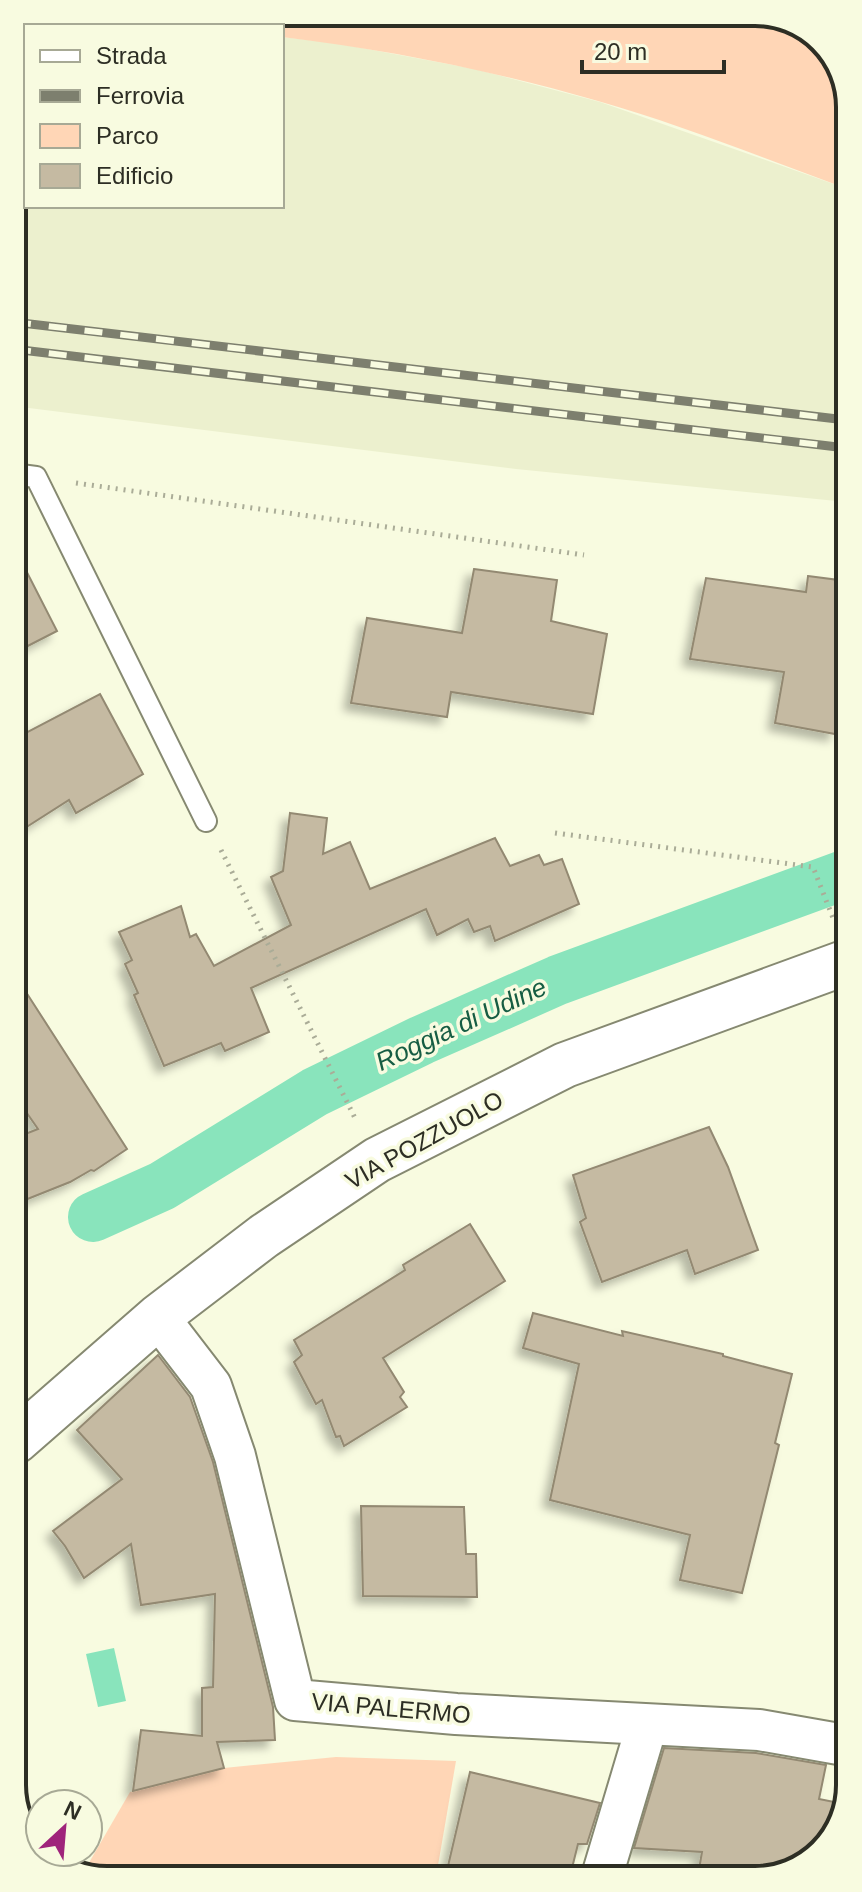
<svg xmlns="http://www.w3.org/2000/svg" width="862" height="1892" viewBox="0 0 862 1892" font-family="Arial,sans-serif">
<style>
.built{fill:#ecf0ce}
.green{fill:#ffd6b6}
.water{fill:#89e4bc}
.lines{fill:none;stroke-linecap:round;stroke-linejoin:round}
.canal{stroke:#89e4bc;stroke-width:50}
.building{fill:#c5baa2;stroke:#938972;stroke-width:2;filter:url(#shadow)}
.lane-casing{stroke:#868971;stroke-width:24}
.street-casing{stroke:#868971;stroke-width:44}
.primary-casing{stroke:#868971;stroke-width:48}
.path{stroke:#aaac97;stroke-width:5;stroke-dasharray:2 6;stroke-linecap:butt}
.lane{stroke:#fff;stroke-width:20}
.street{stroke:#fff;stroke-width:40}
.primary{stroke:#fff;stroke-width:44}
.rail-casing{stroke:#7d7f6e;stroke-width:9}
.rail{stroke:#f8fbe0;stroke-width:6;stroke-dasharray:18;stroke-linecap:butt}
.labels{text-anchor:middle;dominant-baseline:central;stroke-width:7;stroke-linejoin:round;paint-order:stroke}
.street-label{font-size:24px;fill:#2d2e24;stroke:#f8fbe0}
.water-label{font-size:26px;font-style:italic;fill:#165d43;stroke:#f8fbe0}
.rim{fill:none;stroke:#2d2e24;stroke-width:4}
</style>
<defs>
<filter id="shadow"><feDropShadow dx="-7" dy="7" stdDeviation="4" flood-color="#0004"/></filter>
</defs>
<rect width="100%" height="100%" fill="#f8fbe0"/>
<g class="built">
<polygon points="102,14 196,26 73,26"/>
<polygon points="282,37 335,43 475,69 600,102 845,188 846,502 516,469 13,406 12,101 26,71 26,206 282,206"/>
</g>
<g class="green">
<path d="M107,12H762L812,31L845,76V188C763,158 682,125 598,101C495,71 389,50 282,37V26H196L102,14Z"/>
<polygon points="336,1757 456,1761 436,1877 100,1880 83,1873 130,1792 224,1768"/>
</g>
<polygon class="water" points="114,1648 126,1701 98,1707 86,1654"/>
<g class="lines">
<polyline class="canal" points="93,1217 162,1186 315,1092 422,1040 558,980 847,874"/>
</g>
<g class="building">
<polygon points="13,545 57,631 14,653 14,608"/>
<polygon points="474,569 557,580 551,621 607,634 593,714 451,692 447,717 351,703 367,618 462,633"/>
<polygon points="808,576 846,581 847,668 835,734 775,723 784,672 690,659 706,578 806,592"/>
<polygon points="100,694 143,774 76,813 69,800 14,835 14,739"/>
<polygon points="290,813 327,818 323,854 350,842 370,889 495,838 510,866 539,855 544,865 562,859 579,904 495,941 490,926 474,932 468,919 437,935 426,909 251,988 269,1032 225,1051 221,1043 164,1066 134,995 138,993 125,964 132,960 119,932 181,906 190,937 196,934 214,966 291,925 271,877 283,871"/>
<polygon points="15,975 127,1149 94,1171 91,1170 70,1182 15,1204 15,1138 38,1129 15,1096"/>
<polygon points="709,1127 728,1167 758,1250 695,1274 687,1250 602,1282 580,1222 586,1218 573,1175"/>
<polygon points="470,1224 505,1281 383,1358 404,1392 400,1397 407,1407 344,1446 340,1436 336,1437 322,1400 316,1404 294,1362 302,1355 294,1340 405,1270 403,1265"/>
<polygon points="533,1313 623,1336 622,1331 723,1354 723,1356 792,1374 775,1443 779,1445 742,1593 680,1580 690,1535 550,1500 579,1364 523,1348"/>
<polygon points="158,1355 190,1397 213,1462 273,1707 275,1740 217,1742 224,1768 133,1791 141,1730 202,1736 202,1688 213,1687 215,1594 141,1605 131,1544 84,1578 65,1546 53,1531 122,1479 77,1430"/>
<polygon points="361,1506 464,1507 466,1554 476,1554 477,1597 363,1596"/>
<polygon points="664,1748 756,1753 826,1765 819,1799 844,1804 831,1842 786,1875 698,1875 702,1852 634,1848"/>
<polygon points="470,1772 600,1803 587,1844 578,1844 570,1876 495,1877 448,1866"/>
</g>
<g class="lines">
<defs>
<polyline id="lane" points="13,474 36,477 206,821"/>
<g id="street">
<polyline points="158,1317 211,1386 235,1456 295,1700 456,1714 759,1730 850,1746"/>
<polyline points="602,1876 647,1725"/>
</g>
<polyline id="primary" points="16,1441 158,1317 264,1236 377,1160 565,1065 847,962"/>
</defs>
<use href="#lane" class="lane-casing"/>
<use href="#street" class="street-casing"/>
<use href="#primary" class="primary-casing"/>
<g class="path">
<polyline points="76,483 584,555"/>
<polyline points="555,833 813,867 833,918"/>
<polyline points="221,850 356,1120"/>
</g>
<use href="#lane" class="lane"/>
<use href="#street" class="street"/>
<use href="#primary" class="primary"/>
<defs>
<g id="rail">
<polyline points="13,322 846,420"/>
<polyline points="13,349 846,448"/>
</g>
</defs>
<use href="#rail" class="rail-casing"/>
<use href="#rail" class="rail"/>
</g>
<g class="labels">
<g class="street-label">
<text transform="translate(424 1140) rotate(-29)">VIA POZZUOLO</text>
<text transform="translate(391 1708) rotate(5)">VIA PALERMO</text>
</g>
<g class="water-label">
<text transform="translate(461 1024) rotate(-25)">Roggia di Udine</text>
</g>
</g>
<path d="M0 0H862V1892H0ZM107 26H755A81 81 0 0 1 836 107V1785A81 81 0 0 1 755 1866H107A81 81 0 0 1 26 1785V107A81 81 0 0 1 107 26Z" fill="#f8fbe0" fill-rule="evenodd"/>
<path class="rim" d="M107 26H755A81 81 0 0 1 836 107V1785A81 81 0 0 1 755 1866H107A81 81 0 0 1 26 1785V107A81 81 0 0 1 107 26Z"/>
<rect x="24" y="24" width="260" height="184" fill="#f8fbe0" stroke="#a7a995" stroke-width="2"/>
<rect x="40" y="50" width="40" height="12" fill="#ffffff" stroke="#a7a995" stroke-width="2"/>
<text x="96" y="64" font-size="24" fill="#2d2e24">Strada</text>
<rect x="40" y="90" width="40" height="12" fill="#7d7f6e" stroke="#a7a995" stroke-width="2"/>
<text x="96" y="104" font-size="24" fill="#2d2e24">Ferrovia</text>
<rect x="40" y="124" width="40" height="24" fill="#ffd6b6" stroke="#a7a995" stroke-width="2"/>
<text x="96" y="144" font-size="24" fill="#2d2e24">Parco</text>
<rect x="40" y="164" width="40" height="24" fill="#c5baa2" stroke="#a7a995" stroke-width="2"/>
<text x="96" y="184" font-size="24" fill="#2d2e24">Edificio</text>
<g transform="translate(64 1828) rotate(26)"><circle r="38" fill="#f8fbe0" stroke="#a7a995" stroke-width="2"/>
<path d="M0-6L14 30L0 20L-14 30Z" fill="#9f247b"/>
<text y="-12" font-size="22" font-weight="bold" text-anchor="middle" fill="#2d2e24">N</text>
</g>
<path d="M582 60v12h142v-12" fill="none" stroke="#2d2e24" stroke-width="4"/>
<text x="594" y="60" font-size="24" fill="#2d2e24" stroke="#f8fbe0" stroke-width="6" paint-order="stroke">20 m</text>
</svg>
